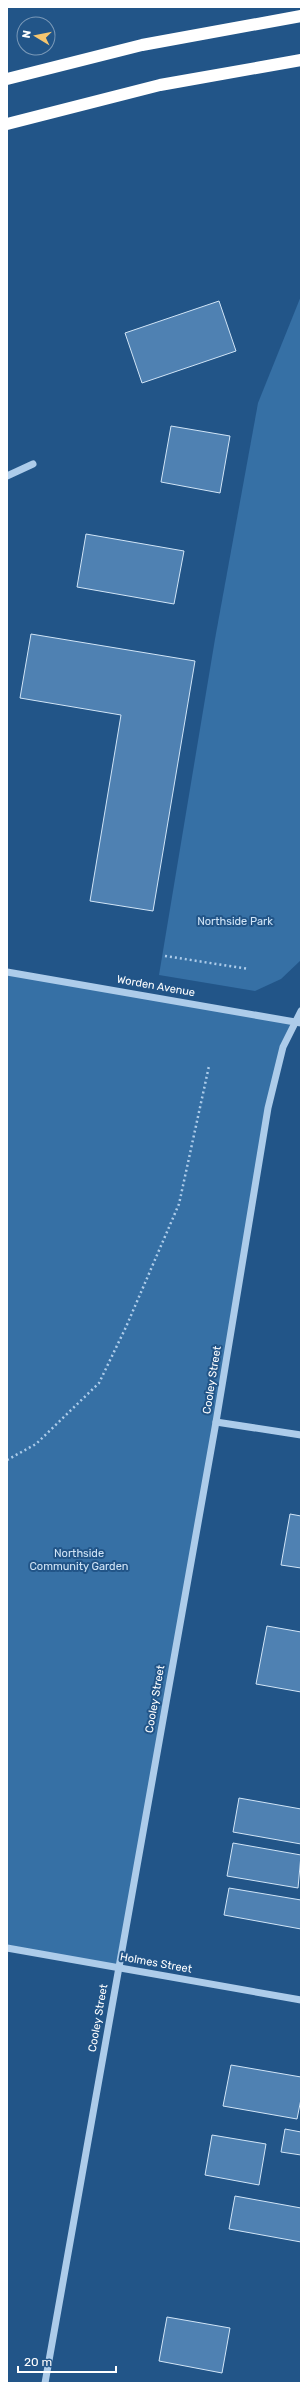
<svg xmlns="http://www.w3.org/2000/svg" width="308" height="2390" viewBox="0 0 308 2390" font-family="Rubik,sans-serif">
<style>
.green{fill:#3670a5}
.building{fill:#4f81b2;stroke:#d1e5f7}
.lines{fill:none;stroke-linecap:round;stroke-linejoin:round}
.path{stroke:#adccea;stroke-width:2.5;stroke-dasharray:2 3;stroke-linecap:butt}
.minor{stroke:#adccea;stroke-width:7}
.highway{stroke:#fff;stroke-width:12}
.labels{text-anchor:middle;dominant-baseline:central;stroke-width:4;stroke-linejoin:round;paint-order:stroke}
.park-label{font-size:11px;fill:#d1e5f7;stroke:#258}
.street-label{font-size:11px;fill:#fff;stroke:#258}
</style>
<rect width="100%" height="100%" fill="#258"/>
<g class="green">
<polygon points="301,296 301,960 281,979 255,991 159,975 215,639 258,403"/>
<polygon points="7,972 295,1022 278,1066 118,1967 7,1948"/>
</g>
<g class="building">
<polygon points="219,301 236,351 142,383 125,333"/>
<polygon points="171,426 230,436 220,493 161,482"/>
<polygon points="86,534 184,551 174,604 77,587"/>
<polygon points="31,634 195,661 153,911 90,901 121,715 20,698"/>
<polygon points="290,1514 301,1516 301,1568 281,1565"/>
<polygon points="267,1626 301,1632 301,1692 256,1684"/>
<polygon points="239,1798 301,1809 301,1844 233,1832"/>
<polygon points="233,1843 301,1855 298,1888 227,1876"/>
<polygon points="229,1888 301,1900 301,1929 224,1915"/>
<polygon points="231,2065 301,2077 301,2099 297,2119 223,2106"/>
<polygon points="285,2129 301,2132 301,2155 281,2152"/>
<polygon points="212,2135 266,2144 259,2185 205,2175"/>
<polygon points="235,2196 301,2208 301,2242 229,2229"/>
<polygon points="167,2317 230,2328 222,2373 159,2361"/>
</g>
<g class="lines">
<g class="path">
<polyline points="165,956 249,969"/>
<polyline points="7,1460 36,1444 99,1383 126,1327 179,1204 209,1066"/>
</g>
<g class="minor">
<polyline points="7,476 33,464"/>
<polyline points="7,972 301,1023"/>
<polyline points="216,1422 301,1435"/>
<polyline points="7,1948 301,2000"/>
<polyline points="45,2383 216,1422 268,1108 283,1047 301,1011"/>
</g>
<g class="highway">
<polyline points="7,79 142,45 301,16"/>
<polyline points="7,124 160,85 301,60"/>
</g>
</g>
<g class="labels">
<g class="park-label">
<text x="235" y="921">Northside Park</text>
<text x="79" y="1553">Northside<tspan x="79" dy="13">Community Garden</tspan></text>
</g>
<g class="street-label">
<text transform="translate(156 986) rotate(10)">Worden Avenue</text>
<text transform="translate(212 1380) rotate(-81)">Cooley Street</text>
<text transform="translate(155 1699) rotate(-80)">Cooley Street</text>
<text transform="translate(156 1963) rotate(10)">Holmes Street</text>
<text transform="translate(98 2018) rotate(-80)">Cooley Street</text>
</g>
</g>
<rect width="308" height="2390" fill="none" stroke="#ffffff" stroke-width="16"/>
<g transform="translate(36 36) rotate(280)"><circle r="19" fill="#225588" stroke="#7a99b8"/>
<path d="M0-3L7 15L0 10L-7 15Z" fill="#f6c66f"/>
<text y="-6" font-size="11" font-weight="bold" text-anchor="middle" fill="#ffffff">N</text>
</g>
<path d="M18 2366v6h98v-6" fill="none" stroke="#ffffff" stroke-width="2"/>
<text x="24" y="2366" font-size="12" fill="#ffffff" stroke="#225588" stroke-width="3" paint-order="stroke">20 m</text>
</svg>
